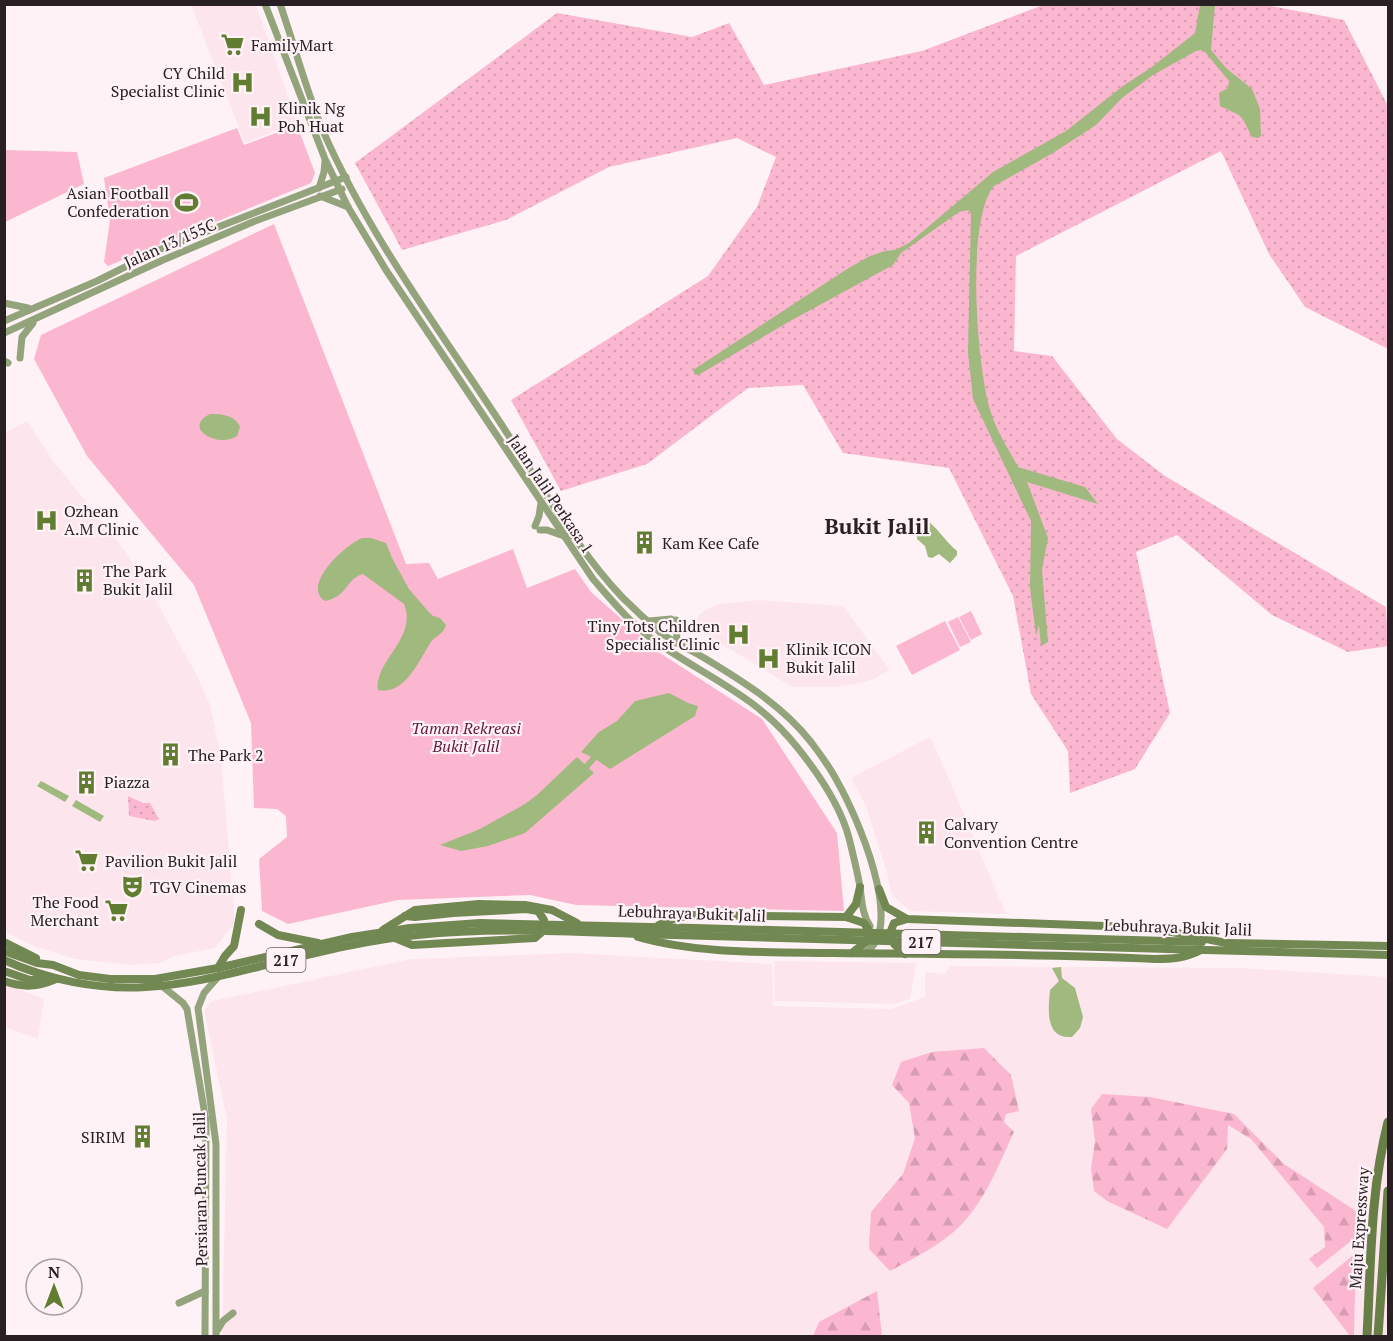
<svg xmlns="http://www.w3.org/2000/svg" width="1393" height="1341" viewBox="0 0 1393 1341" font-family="'PT Serif',serif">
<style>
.built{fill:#fde5ee}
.grass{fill:url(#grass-dots)}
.forest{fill:url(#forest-firs)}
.park{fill:#fbb7d0}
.water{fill:#a0b97e}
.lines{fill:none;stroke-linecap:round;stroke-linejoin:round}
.canal{stroke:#a0b97e;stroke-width:6}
.secondary{stroke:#93a47d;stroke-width:7}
.trunk{stroke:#718853;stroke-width:8}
.motorway{stroke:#677f46;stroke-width:9}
.trunk-bridge{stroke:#718853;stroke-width:8}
.labels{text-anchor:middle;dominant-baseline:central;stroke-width:4.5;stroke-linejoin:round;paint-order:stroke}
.shield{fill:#fff2f6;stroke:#685f62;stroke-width:1.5}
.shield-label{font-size:15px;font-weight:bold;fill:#282023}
.poi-label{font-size:16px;fill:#282023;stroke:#fff2f6;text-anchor:start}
.street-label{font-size:16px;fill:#282023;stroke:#fff2f6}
.park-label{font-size:16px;font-style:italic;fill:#63163b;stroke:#fff2f6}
.district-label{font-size:22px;font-weight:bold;fill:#282023;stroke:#fff2f6}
</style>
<defs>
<pattern id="grass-dots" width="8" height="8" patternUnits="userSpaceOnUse" patternTransform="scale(1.5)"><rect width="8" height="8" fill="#fbb7d0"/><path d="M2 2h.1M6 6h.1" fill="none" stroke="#d79db2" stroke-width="1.8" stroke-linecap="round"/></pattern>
<pattern id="forest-firs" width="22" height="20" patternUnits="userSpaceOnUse" patternTransform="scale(1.5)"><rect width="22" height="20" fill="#fbb7d0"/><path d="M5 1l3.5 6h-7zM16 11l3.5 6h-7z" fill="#d79db2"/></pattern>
</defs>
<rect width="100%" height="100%" fill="#fff2f6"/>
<g class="built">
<polygon points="191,5 256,5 297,122 245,143"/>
<polygon points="27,421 53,461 118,541 148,586 196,674 210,705 221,757 235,922 215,948 174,956 161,963 131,965 75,959 31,945 5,932 4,433"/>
<polygon points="760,600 843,606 890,670 872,680 855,684 835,687 792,687 696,628 695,623 699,615 709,608 719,604"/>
<polygon points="930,737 946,772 1006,914 910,911 891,894 887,873 866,806 851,778"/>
<polygon points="572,953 772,964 773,1006 891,1009 925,997 925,972 945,974 950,966 1239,968 1388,977 1388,1336 222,1336 227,1119 204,1010 212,1001 411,959"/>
<polygon points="774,961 775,961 916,963 910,999 893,1004 775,1001"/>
<polygon points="5,984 44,999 38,1039 5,1027"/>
</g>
<g class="grass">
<polygon points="1043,5 1266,5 1344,20 1388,106 1388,349 1305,307 1269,254 1221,151 1016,256 1014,351 1052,356 1117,439 1165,476 1386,607 1388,646 1348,652 1272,615 1177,535 1136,552 1170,713 1135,769 1070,793 1068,751 1031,694 1013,596 949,468 843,453 803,385 748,388 647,464 561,491 511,400 708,276 757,207 776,157 737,138 609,167 506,220 402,250 355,163 557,13 692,37 729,23 764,85 922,51"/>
<polygon points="128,796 143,803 150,803 159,819 155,821 129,816"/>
</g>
<g class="forest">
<path d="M984,1048L1011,1075L1019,1111L1006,1114L1004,1122L1014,1132C999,1164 986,1199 961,1225C941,1245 914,1258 890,1271L869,1249L871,1212L903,1174L915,1138L909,1103L892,1085L901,1062L932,1052Z"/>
<polygon points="1102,1094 1150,1097 1234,1114 1284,1164 1362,1215 1361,1233 1317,1268 1309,1259 1325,1247 1324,1227 1251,1139 1228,1125 1227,1149 1167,1229 1107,1201 1094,1191 1091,1168 1095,1142 1091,1109"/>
<polygon points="1356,1253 1354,1336 1350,1336 1313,1288"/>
<polygon points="877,1291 882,1336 813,1336 819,1322"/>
</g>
<g class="park">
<polygon points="297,125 315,173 311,183 108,266 104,262 110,220 104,178 237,128 244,145"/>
<polygon points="5,150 77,152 84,184 5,222"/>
<polygon points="274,224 406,564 429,563 438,579 513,549 527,588 575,569 591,592 660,653 762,719 837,833 844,911 576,905 530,895 398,900 288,924 262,911 259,859 287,837 286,816 277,809 254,808 251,723 194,585 87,456 34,359 41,335"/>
<polygon points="971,611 982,634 971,640 959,617"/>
<polygon points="958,617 971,642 960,647 948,622"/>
<polygon points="945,621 960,650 912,675 896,646"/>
</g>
<g class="water">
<path d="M1200,5H1215L1211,50L1226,68L1252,89L1260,109L1261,136L1258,138L1252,137L1244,121L1239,115L1220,106L1219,93L1228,88L1229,81L1205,52L1201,50L1196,51L1153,75L1122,98L1096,125L1053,153L994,186C965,221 977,370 991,413C997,432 1009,450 1018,467L1085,487L1098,504L1027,482L1048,538L1042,570L1048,642L1041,646L1039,625L1036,636L1030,588L1031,521L973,399L968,352L971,213L968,210L959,212L901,253L893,265L792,320L700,374L695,375L693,370L847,269L870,256L885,251L895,250L909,243L993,172L1066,131L1123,86L1152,67L1195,33Z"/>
<path d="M210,414C222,414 235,415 240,427L237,436C219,449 181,428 210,414Z"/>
<path d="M929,522C940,531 946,542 957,551V555L950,563L939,554L932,558L928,557L925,546L917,539V536Z"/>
<path d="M362,538H371L386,543L392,558L409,589L427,610L433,616L440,618L446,625C444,634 436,635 431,642C419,660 405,696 378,690C374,661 418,638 404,604L363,574C346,578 348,597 325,601C301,585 345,545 362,538Z"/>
<polygon points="669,693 688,703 698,706 695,716 610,769 594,758 581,752 599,732 617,721 635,701"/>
<polygon points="577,757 594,773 525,833 488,846 461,851 440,845 480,829 525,804 537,795"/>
<polygon points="41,781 69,796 65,802 37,786"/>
<polygon points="76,800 104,816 100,822 72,806"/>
<path d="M1061,967L1062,978L1075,988L1083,1017L1080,1028L1072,1037C1045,1039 1048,1010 1050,990L1059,981L1052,968Z"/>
</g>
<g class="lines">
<polyline class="canal" points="586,767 594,758"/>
<g class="secondary">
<path d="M265,4L325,159L348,207L386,270L593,579C614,603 635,629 662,646C713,680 757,697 797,747C818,773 840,804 849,838C853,854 857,870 860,887C862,901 862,914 870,926"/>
<path d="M280,4C295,47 306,90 323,131C370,238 442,333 505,430C541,485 577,550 622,597C634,609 648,622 661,633C675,643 691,650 706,659C744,682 784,707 811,742C820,754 830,767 837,781C855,812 908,930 864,953"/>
<polyline points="319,188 324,172 325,161"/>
<polyline points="320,196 348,207"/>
<polyline points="4,303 28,308"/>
<polyline points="4,321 97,281 159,250 346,177"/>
<polyline points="4,333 163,260 255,221 342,189"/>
<polyline points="20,358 22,337 33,323"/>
<polyline points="4,361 8,363"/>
<polyline points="557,518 569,536"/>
<polyline points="535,526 539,516 541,503"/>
<polyline points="540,530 547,530 561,535"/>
<polyline points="676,620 677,643"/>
<polyline points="649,621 671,619"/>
<polyline points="162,986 183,1003 187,1009 206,1121 205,1336"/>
<polyline points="179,1303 205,1291"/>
<polyline points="217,1331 223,1321 233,1313"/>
<polyline points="216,1336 216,1144 198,1008 204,993 219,976"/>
</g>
<g class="trunk">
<polyline points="879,889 886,907 907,919 1133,927 1167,931 1231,944"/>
<polyline points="846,917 856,904 860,887"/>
<polyline points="259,924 278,935 318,943"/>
<polyline points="659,925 673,919 691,915 846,917 864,923 870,932 866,942 852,953"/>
<polyline points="383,930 415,910 479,904 525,905 552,910 577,923"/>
<path d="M638,937C697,954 770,952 832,953C940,954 1047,954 1155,959C1172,959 1186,958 1201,950"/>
<polyline points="395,938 412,945 447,943"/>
<polyline points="1168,941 1202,942"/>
<polyline points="4,942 36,958"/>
<polyline points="1227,943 1388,946"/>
<polyline points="1168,949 1388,955"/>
<polyline points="4,951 37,963 53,965 79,975 110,979 155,979 218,968 352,937 410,928 480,923 695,928"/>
<polyline points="905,954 894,944 890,933 894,923 907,919"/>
<path d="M4,960C48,980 98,990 146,987C184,985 221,976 258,967C311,954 364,940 418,935C502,926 589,933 673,935"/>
<polyline points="218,968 225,956 234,946 241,910"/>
<polyline points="4,971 30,980 44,980"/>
<path d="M4,981C24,988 37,987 56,979"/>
</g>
<g class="motorway">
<path d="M1367,1336C1371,1265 1370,1192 1388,1122"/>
<polyline points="1378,1336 1388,1191"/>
</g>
<g class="trunk-bridge">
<polyline points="405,916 415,917 453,913 526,909 538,911 544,920 543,931 535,938 447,943"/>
<polyline points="695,928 1168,941"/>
<polyline points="673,935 1168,949"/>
</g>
</g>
<defs>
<symbol id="supermarket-bare" viewBox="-9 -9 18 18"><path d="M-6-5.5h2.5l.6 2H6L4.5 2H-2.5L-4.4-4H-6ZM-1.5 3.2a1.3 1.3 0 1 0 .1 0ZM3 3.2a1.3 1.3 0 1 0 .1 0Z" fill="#607d31" stroke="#fff2f6" stroke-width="2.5" paint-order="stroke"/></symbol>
<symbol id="hospital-bare" viewBox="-9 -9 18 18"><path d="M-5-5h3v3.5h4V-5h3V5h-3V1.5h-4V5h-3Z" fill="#607d31" stroke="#fff2f6" stroke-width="2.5" paint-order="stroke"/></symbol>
<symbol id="stadium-bare" viewBox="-9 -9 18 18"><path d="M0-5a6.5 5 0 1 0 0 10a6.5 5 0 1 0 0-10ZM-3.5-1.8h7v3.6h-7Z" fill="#607d31" stroke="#fff2f6" stroke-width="2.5" paint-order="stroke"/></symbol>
<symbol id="building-bare" viewBox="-9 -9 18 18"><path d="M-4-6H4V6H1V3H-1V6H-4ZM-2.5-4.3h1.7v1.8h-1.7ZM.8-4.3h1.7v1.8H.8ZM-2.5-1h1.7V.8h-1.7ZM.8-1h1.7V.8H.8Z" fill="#607d31" stroke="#fff2f6" stroke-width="2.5" paint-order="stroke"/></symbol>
<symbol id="theatre-bare" viewBox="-9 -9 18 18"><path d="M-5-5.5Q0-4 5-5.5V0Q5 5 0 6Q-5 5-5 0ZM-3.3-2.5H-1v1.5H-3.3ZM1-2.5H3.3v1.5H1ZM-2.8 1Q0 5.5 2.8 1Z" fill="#607d31" stroke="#fff2f6" stroke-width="2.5" paint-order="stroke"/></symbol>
</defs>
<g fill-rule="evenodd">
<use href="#supermarket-bare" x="216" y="28" width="33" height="33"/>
<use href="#hospital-bare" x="226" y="66" width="33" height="33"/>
<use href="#hospital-bare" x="244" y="100" width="33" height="33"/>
<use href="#stadium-bare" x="170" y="186" width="33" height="33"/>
<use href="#hospital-bare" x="30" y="504" width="33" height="33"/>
<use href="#building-bare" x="628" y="526" width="33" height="33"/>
<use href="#building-bare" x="68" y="564" width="33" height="33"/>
<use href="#hospital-bare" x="722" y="618" width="33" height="33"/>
<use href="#hospital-bare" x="752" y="642" width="33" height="33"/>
<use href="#building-bare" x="154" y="738" width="33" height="33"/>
<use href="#building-bare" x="70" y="766" width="33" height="33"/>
<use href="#building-bare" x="910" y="816" width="33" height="33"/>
<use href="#supermarket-bare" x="70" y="844" width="33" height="33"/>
<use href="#theatre-bare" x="116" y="870" width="33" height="33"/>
<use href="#supermarket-bare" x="100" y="894" width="33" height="33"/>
<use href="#building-bare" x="126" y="1120" width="33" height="33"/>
</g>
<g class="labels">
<g class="shield">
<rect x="901.5" y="930" width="39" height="24" rx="4.5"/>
<rect x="266.5" y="948" width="39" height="24" rx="4.5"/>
</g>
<g class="shield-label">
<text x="921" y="942">217</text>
<text x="286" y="960">217</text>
</g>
<g class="poi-label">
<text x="251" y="45">FamilyMart</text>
<text x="225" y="73" text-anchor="end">CY Child<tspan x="225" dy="18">Specialist Clinic</tspan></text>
<text x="278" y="108">Klinik Ng<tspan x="278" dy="18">Poh Huat</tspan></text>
<text x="169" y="193" text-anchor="end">Asian Football<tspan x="169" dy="18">Confederation</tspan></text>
<text x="64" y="511">Ozhean<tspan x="64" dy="18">A.M Clinic</tspan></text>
<text x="662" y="543">Kam Kee Cafe</text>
<text x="103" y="571">The Park<tspan x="103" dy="18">Bukit Jalil</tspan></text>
<text x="720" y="626" text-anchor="end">Tiny Tots Children<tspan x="720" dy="18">Specialist Clinic</tspan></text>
<text x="786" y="649">Klinik ICON<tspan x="786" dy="18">Bukit Jalil</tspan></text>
<text x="188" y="755">The Park 2</text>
<text x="104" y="782">Piazza</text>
<text x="944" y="824">Calvary<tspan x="944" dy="18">Convention Centre</tspan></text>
<text x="105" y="861">Pavilion Bukit Jalil</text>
<text x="150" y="887">TGV Cinemas</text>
<text x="99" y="902" text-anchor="end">The Food<tspan x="99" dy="18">Merchant</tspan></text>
<text x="125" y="1137" text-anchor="end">SIRIM</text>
</g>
<g class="street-label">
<text transform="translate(170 243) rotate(-24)">Jalan 13/155C</text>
<text transform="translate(551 494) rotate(56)">Jalan Jalil Perkasa 1</text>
<text transform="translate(692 913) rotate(2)">Lebuhraya Bukit Jalil</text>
<text transform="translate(1178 927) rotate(2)">Lebuhraya Bukit Jalil</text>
<text transform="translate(200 1189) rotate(-91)">Persiaran Puncak Jalil</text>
<text transform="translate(1359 1228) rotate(-86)">Maju Expressway</text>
</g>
<g class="park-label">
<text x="466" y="728">Taman Rekreasi<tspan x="466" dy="18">Bukit Jalil</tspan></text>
</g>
<g class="district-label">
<text x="877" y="525">Bukit Jalil</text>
</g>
</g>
<rect width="1393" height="1341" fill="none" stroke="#282023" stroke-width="12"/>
<g transform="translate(54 1287)"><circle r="28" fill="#fff2f6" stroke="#a99ea2" stroke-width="1.5"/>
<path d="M0-4.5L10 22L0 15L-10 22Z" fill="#607d31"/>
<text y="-9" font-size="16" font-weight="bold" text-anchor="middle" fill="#282023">N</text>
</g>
</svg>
